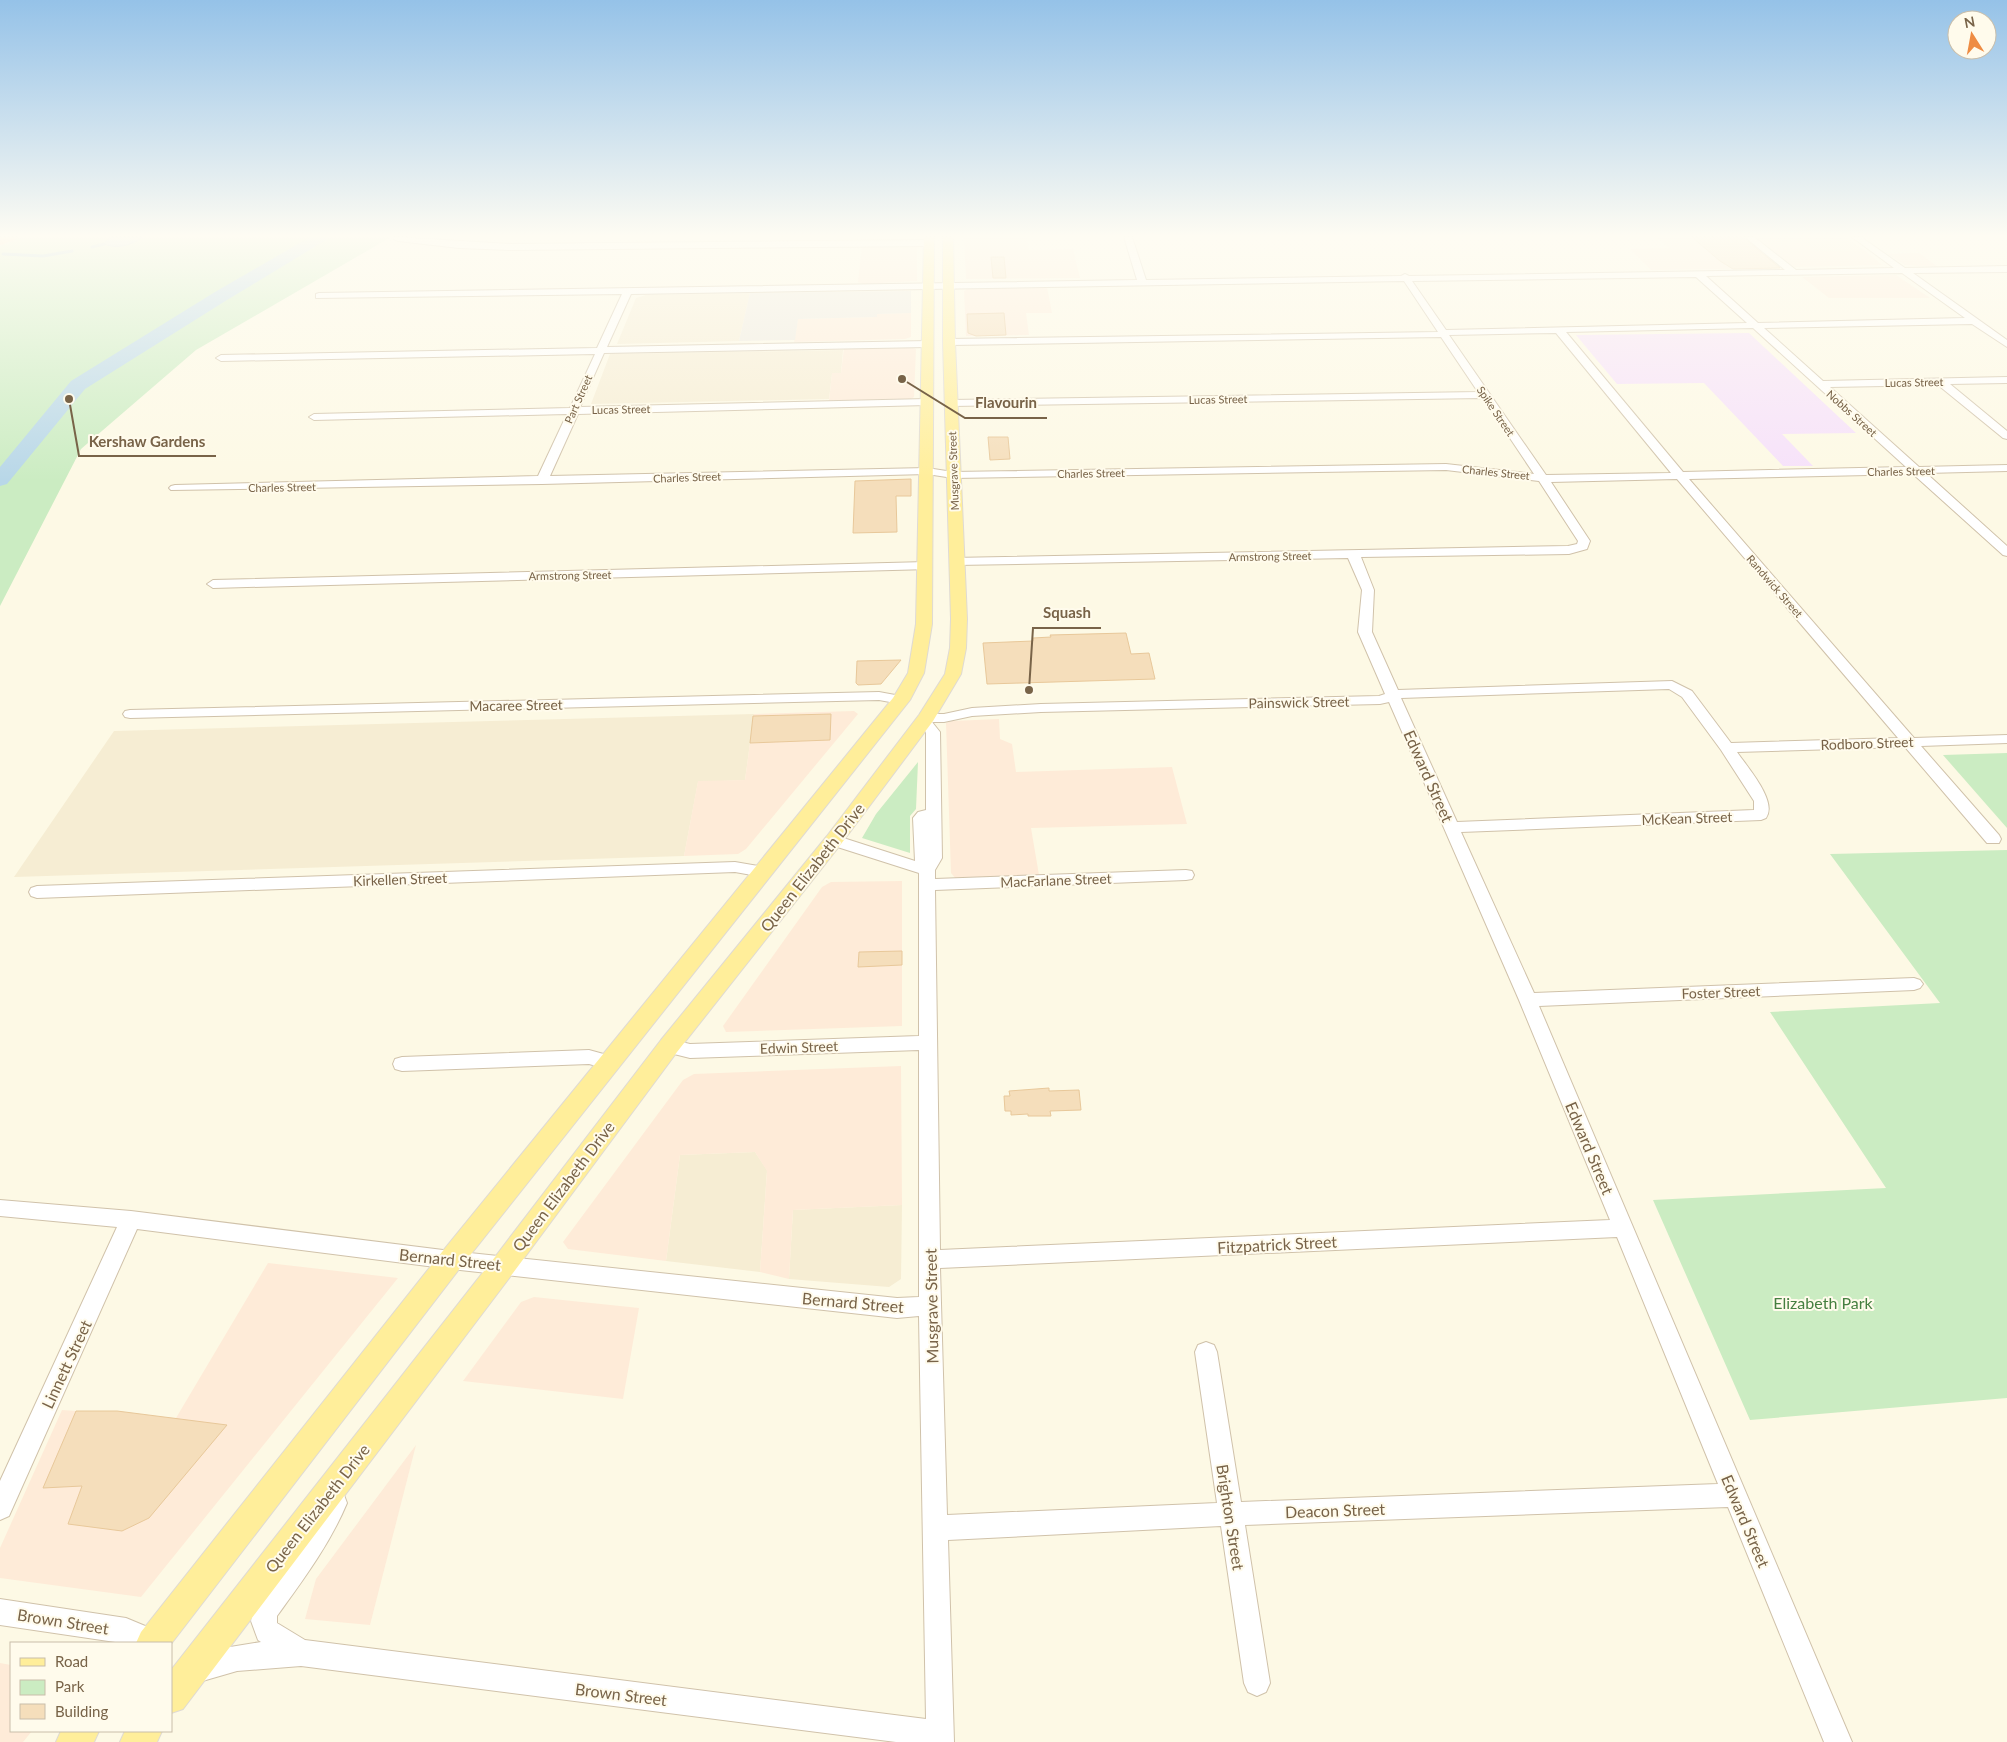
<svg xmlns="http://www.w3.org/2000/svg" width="2007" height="1742" viewBox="0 0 2007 1742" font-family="Lato,sans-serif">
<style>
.residential{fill:#f6edd3}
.commercial{fill:#feebd8}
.industrial{fill:#ede9df}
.education{fill:#f6e1fa}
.green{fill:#cbecc2}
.water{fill:#b8d7e8;stroke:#9ec5db}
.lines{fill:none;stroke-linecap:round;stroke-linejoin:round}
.stream{stroke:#9ec5db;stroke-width:3}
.river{fill:#b8d7e8;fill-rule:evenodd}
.building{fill:#f5debb;stroke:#e8c89a}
.minor-casing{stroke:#d0c2aa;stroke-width:2}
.major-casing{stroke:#dfdad3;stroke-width:2}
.highway-casing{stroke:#dfdad3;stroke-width:2}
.minor{fill:#fff;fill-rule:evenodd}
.major{fill:#ffee9a;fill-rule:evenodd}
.highway{fill:#fbc698;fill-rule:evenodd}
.labels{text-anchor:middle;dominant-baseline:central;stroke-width:4;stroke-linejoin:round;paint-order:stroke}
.far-street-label{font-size:11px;fill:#786348;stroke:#fffbec}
.street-label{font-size:14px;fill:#786348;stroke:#fffbec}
.near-street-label{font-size:16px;fill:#786348;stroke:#fffbec}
.near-park-label{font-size:16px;fill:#457f40;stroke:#fffbec}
.leader{fill:none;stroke:#786348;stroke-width:2}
.callout-dot{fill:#786348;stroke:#fffbec;stroke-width:2}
.callout-label{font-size:15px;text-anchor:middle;font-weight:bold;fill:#786348;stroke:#fffbec;stroke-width:4;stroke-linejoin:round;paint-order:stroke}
</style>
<rect width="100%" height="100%" fill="#fdf9e5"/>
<g class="residential">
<polygon points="1756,237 1845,237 1864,250 1815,251 1803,242 1762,242"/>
<polygon points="750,293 739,341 617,344 636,298 646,295"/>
<polygon points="843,350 841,373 832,374 829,399 591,404 610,354"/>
<polygon points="754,714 745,780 698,782 684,856 14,877 114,731"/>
<polygon points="755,1152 767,1170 760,1272 666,1261 680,1155"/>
<polygon points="902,1205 901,1279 889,1287 789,1279 793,1210"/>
</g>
<g class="commercial">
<polygon points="964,237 1027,237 1029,250 1073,249 1080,278 966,279"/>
<polygon points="1657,237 1743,237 1781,268 1651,270 1630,249 1669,248"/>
<polygon points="1762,242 1803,242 1816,251 1864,250 1882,265 1794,267"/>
<polygon points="917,245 917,281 864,284 858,282 862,246"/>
<polygon points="1919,253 1938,267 1905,265 1888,254"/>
<polygon points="1896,275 1930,298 1829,298 1802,277"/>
<polygon points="1047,287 1052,313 1026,313 1029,335 966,336 964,291 969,288"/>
<polygon points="911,313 911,337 905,339 794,342 798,319 876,317 877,314"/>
<polygon points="908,346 916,349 914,397 909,400 829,401 832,373 841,373 844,348"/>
<polygon points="854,711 858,714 746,849 738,854 684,856 698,781 745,780 754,714"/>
<polygon points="999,719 1000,739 1012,744 1016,772 1172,767 1187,824 1031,828 1039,875 956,879 951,873 946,723 952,721"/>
<polygon points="902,881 902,1026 726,1032 723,1026 822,887 831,882"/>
<polygon points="901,1066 902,1205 793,1210 789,1279 760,1272 767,1171 755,1152 680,1155 666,1261 568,1249 563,1242 683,1080 694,1074"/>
<polygon points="268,1263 398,1278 141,1597 0,1578 0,1548 62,1410 176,1418"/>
<polygon points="534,1297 639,1308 623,1399 463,1381 521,1302"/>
<polygon points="416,1445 370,1625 305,1619 316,1579"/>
<polygon points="0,1663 11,1665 11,1731 32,1731 23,1742 0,1742"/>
</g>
<polygon class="industrial" points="911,291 911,313 877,314 877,317 798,319 795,340 739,341 750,293"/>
<polygon class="education" points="1749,333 1856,433 1782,434 1813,466 1783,466 1704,383 1617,384 1576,335"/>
<g class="green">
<polygon points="18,237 391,237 196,350 81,449 0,606 0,244"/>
<polygon points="2007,753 2007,828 1943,755"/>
<polygon points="918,762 916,809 910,816 910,853 862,838 876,814"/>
<polygon points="2007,850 2007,1398 1750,1420 1653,1200 1886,1188 1770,1012 1940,1003 1830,854"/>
</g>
<path class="water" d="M110,237H142C131,246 117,249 104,244Z"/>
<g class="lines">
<g class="stream">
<polyline points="92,247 104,244"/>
<polyline points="3,254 43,256 72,251"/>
</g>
<polygon class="river" points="310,237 329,237 326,240 227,300 85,389 7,484 0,486 0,467 71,381 215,292"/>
</g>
<g class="building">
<polygon points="1692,237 1743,237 1780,268 1733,269 1720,261"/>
<polygon points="991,257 1004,257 1006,278 993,278"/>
<polygon points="1004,313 1006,335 976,336 968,333 967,314"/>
<polygon points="988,437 1008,437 1010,459 990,460"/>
<polygon points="911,479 911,496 896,496 897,532 853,533 855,481"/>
<polygon points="1126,633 1131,654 1149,653 1155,679 987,684 983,643 1033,641 1033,638 1051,637 1050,635"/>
<polygon points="901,660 881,684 858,685 856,683 857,661"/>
<polygon points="831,714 830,740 750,743 753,716"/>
<polygon points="902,951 902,965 858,967 859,952"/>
<polygon points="1049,1088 1049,1091 1079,1090 1081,1110 1050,1111 1051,1116 1028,1116 1028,1114 1011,1115 1011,1111 1005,1111 1004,1096 1010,1096 1009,1091"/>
<polygon points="76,1411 117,1411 227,1425 149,1518 122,1531 68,1524 82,1486 43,1488"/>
</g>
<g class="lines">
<defs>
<g id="minor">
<polygon points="395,237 510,244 929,240 933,243 929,246 510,250 459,248 398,241 394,239"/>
<path d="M1124,237H1132L1146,280L1401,276L1405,274L1409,276L1785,270L1745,237H1754L1796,270L1894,268L1852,237H1861L1905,268L2007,266V272L1913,273L2007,340V347L1972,324L1764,328L1823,381L2007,377V383L1950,384L2007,431V439L2003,438L1938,385L1830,387L1919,467L2007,465V471L1926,473L2007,546V556L2003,555L1913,474L1689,479L1914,738L2007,735V743L1921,746L1999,835L2001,839L1999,843H1987L1905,747L1737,752C1747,767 1778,801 1766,818L1761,820L1461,832L1534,993L1914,978L1920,980L1923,984L1920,988L1914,990L1539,1006L1852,1742H1824L1728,1507L1245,1525L1270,1683L1266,1692L1257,1696L1248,1692L1244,1683L1221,1526L948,1540L954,1742H896L301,1666L237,1671L199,1682L190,1678L186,1669L190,1660L224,1648L261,1642L258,1640L251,1621L256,1603L301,1539L326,1495L335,1491L344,1495L347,1503C330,1544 303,1580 277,1616V1623L305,1640L926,1719L919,1316L897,1318L451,1269L137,1229L9,1516L0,1520V1481L117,1227L0,1216V1200L131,1211L451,1251L897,1298L919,1297V1050L690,1058L662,1051L660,1046L662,1041L669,1039L690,1044L919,1036V873L828,844L826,840L828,836L834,835L915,861L913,818L918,812L926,810V732L917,721L922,714H944L972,708L1041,704L1379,696L1385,694L1358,632L1362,590L1348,558L956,565L952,564L950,561L952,558L1568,546L1577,544L1578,541L1539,481L1446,470L953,478L927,474L542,484L171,490L169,488L171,486L175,485L538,476L567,414L314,420L309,417L314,414L570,408L595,354L221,361L216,358L221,355L597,348L622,294L316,298V294L319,293L1137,280ZM1902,273L1965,318L1758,323L1706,276ZM1696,277L1747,323L1446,330L1412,281ZM1404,281L1438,332L949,339L944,342L949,345L1441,337L1478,392L951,400L946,403L951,406L1483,398L1534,474L1446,464L953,472L927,468L550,476L578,414L927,405L932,402L927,399L580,407L604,353L928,347L933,344L928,341L607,347L631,294ZM1753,328L1906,467L1683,472L1566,332ZM1556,333L1671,473L1546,475L1449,335ZM1677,479L1898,738L1731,743L1692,691L1672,681L1398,690L1372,632L1374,590L1361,557L1569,554L1587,549L1590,541L1551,482ZM1669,689L1682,697L1721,750L1754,801V810L1457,822L1401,698ZM1389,702L1519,1000L1610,1220L940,1250L935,890L1186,880L1192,879L1194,875L1192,871L1186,870L935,879V870L942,858L940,732L932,722H944L972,716L1041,712L1380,704ZM1617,1237L1718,1484L1241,1502L1217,1352L1214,1345L1206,1342L1198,1345L1195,1352L1217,1503L947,1515L940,1268Z"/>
<polygon points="926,562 930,563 932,566 930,569 213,588 207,584 213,580"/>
<polygon points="879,692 906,697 908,700 906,703 901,704 879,700 130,718 125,717 123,714 125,711 130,710"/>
<polygon points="735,862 769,868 771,872 769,876 763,877 735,872 37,898 31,896 29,892 31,888 37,886"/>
<polygon points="589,1050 618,1058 620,1063 618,1068 611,1070 589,1064 402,1071 395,1069 393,1064 395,1059 402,1057"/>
<polygon points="0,1599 126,1618 162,1633 166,1642 122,1643 0,1625"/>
</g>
<g id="major">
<polygon points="924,237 934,237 932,624 924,673 910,700 460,1268 171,1644 136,1643 141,1632 442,1252 893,698 908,673 916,624"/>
<polygon points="943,237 953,237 955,342 967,619 966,648 961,674 933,721 841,844 677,1052 513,1273 183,1709 171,1713 171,1670 495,1257 661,1040 827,836 919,715 945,674 950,648 951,619 943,342"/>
<polygon points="61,1731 99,1731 94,1742 56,1742"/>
<polygon points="125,1731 162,1731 157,1742 120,1742"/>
</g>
<polygon id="highway" points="0,237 16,237 14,240 0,245"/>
</defs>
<use href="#minor" class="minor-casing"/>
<use href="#major" class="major-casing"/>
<use href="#highway" class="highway-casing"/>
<use href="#minor" class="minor"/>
<use href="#major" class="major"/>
<use href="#highway" class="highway"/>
</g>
<linearGradient id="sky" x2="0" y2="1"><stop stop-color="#95c2e8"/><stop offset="0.49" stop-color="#fefcf3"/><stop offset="1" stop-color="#fefcf3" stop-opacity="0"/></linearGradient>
<rect width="2007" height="481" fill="url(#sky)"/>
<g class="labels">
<g class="far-street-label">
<text transform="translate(1914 382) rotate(-1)">Lucas Street</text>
<text transform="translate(578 399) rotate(-66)">Part Street</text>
<text transform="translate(1218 399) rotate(-1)">Lucas Street</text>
<text transform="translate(621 409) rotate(-1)">Lucas Street</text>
<text transform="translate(1496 411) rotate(56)">Spike Street</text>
<text transform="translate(1852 413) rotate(42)">Nobbs Street</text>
<text transform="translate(953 471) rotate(-92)">Musgrave Street</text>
<text transform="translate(1901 471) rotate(-1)">Charles Street</text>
<text transform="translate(1496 472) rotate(6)">Charles Street</text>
<text transform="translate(1091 473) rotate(-1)">Charles Street</text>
<text transform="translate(687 477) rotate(-2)">Charles Street</text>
<text transform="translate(282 487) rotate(-1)">Charles Street</text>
<text transform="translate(1270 556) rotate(-1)">Armstrong Street</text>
<text transform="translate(570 575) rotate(-1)">Armstrong Street</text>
<text transform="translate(1775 586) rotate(49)">Randwick Street</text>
</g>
<g class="street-label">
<text transform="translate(1299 702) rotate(-1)">Painswick Street</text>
<text transform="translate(516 705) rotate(-1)">Macaree Street</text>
<text transform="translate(1867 743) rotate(-2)">Rodboro Street</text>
<text transform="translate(1687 818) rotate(-2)">McKean Street</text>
<text transform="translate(400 879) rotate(-2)">Kirkellen Street</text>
<text transform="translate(1056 880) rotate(-2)">MacFarlane Street</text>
<text transform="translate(1721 992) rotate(-2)">Foster Street</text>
<text transform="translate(799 1047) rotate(-2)">Edwin Street</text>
</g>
<g class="near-street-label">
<text transform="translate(1429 776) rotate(66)">Edward Street</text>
<text transform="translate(812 867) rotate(-52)">Queen Elizabeth Drive</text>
<text transform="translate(1590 1148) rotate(67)">Edward Street</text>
<text transform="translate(563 1186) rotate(-53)">Queen Elizabeth Drive</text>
<text transform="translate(1277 1244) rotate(-3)">Fitzpatrick Street</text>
<text transform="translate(450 1259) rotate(6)">Bernard Street</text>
<text transform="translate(853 1302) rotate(5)">Bernard Street</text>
<text transform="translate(931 1306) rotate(-91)">Musgrave Street</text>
<text transform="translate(66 1364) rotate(-65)">Linnett Street</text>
<text transform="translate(317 1508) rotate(-52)">Queen Elizabeth Drive</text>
<text transform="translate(1335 1510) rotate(-2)">Deacon Street</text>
<text transform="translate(1231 1517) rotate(81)">Brighton Street</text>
<text transform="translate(1746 1521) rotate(67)">Edward Street</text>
<text transform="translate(63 1621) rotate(9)">Brown Street</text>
<text transform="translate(621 1694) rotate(7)">Brown Street</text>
</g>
<g class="near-park-label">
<text x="1823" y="1302">Elizabeth Park</text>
</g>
</g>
<path class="leader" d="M902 379L965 418H1047M69 399L79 456H216M1029 690L1033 628H1101"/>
<g class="callout-dot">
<circle cx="902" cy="379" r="5"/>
<circle cx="69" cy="399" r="5"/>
<circle cx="1029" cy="690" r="5"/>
</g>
<g class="callout-label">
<text x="1006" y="408">Flavourin</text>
<text x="147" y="447">Kershaw Gardens</text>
<text x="1067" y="618">Squash</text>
</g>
<rect x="10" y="1642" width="162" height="90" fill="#fffbec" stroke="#c9beaa"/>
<rect x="20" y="1658" width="25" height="8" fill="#ffee9a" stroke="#c9beaa"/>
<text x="55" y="1667" font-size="15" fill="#786348">Road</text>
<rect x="20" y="1680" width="25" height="15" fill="#cbecc2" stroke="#c9beaa"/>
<text x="55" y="1692" font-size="15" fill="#786348">Park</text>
<rect x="20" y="1704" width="25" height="15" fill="#f5debb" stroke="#c9beaa"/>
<text x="55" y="1717" font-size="15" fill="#786348">Building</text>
<g transform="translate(1972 35) rotate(349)"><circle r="24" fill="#fffbec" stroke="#c9beaa"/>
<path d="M0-4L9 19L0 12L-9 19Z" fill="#ee8c43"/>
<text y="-8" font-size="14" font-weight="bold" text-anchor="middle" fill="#786348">N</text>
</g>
</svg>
